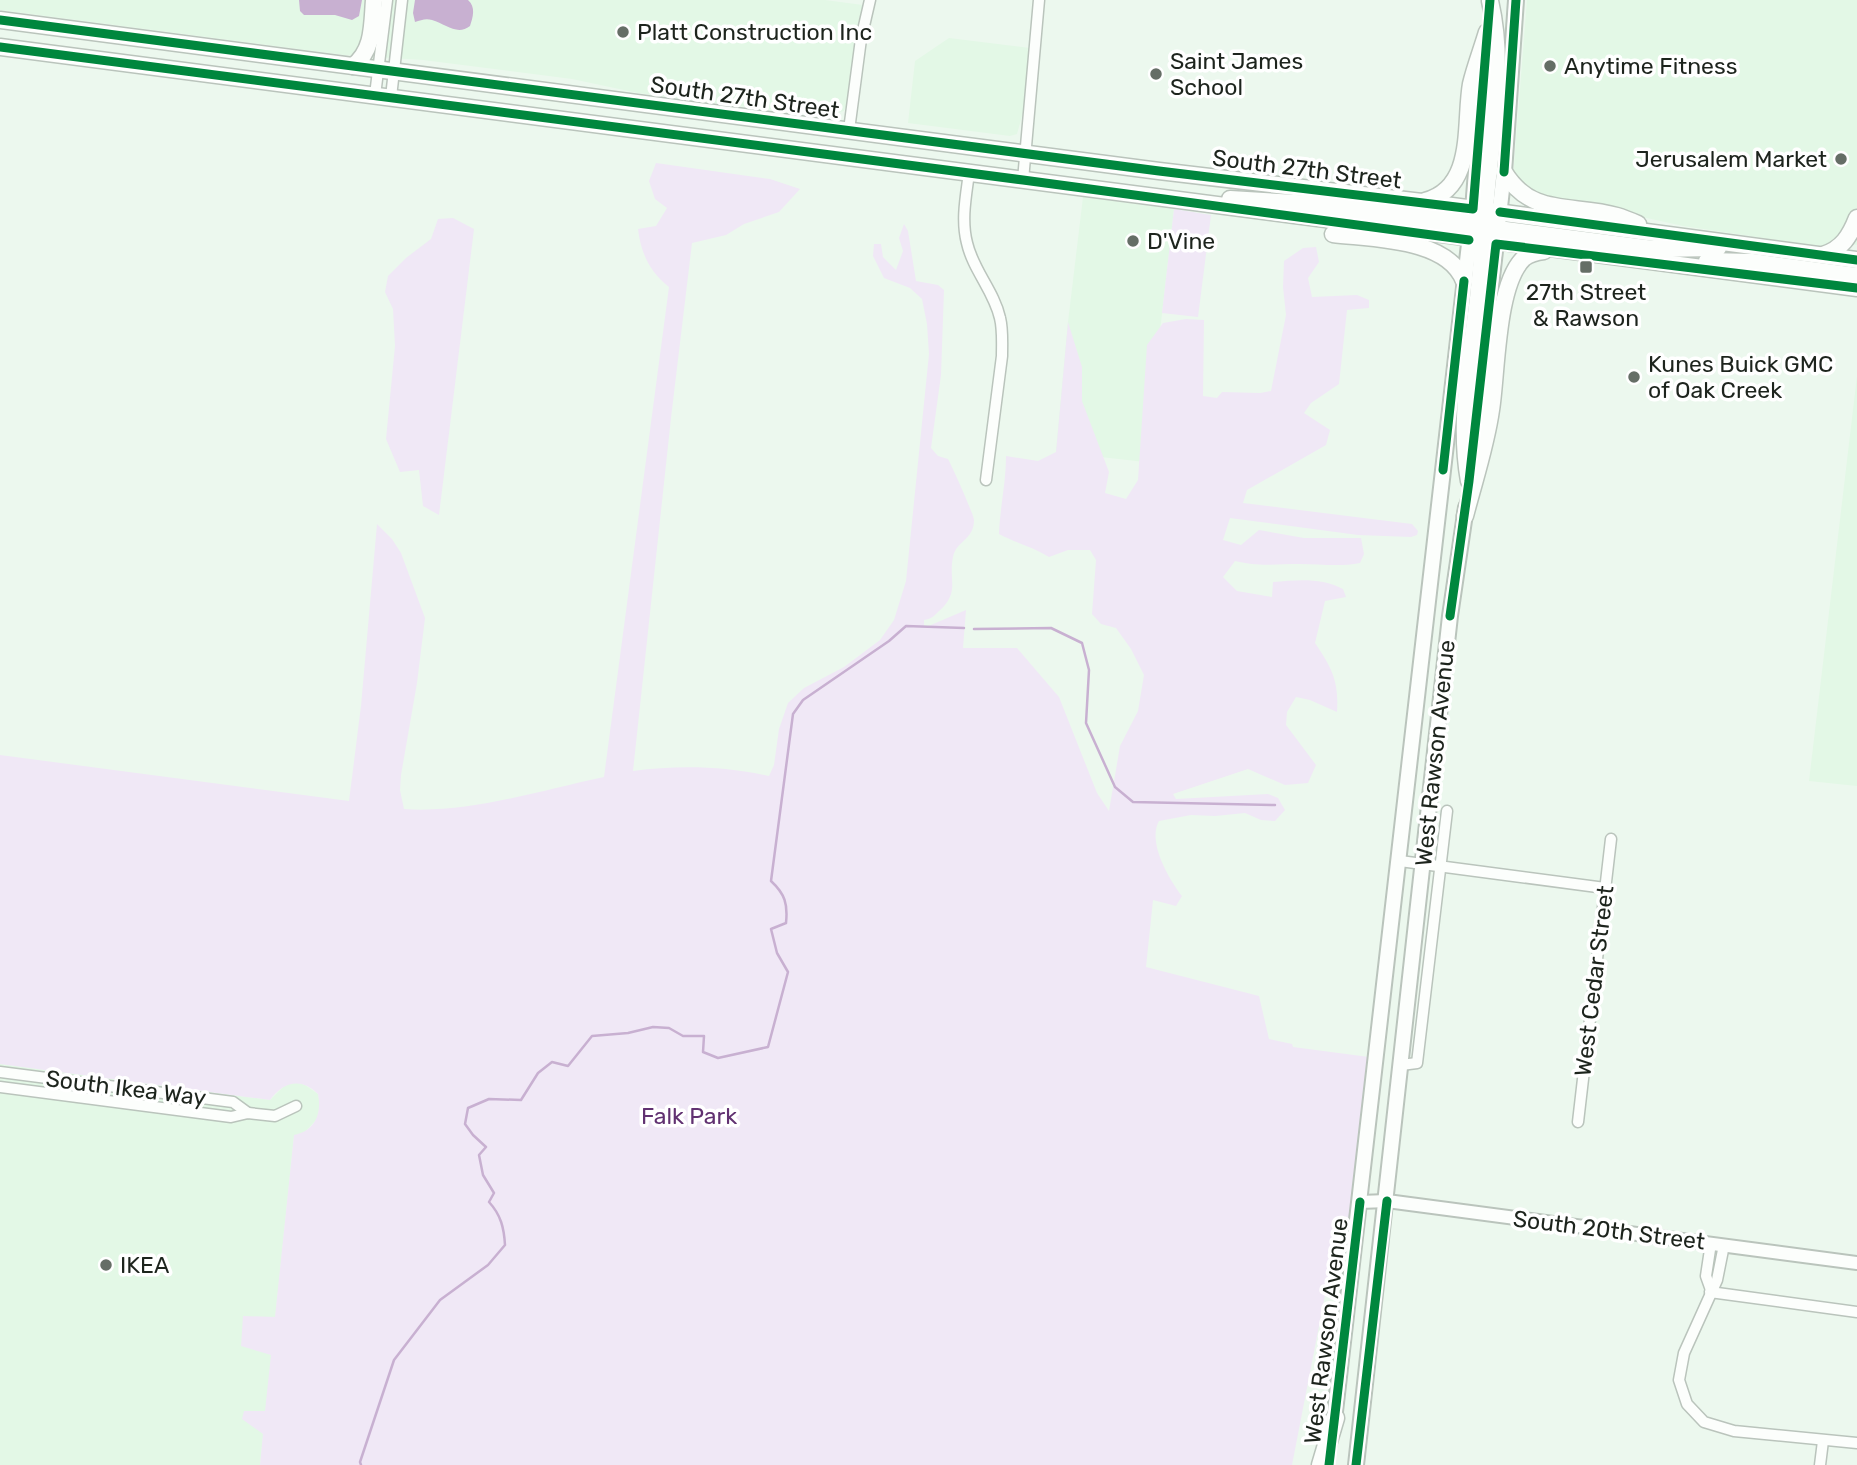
<svg xmlns="http://www.w3.org/2000/svg" width="1857" height="1465" viewBox="0 0 1857 1465" font-family="Rubik,sans-serif">
<style>
.built{fill:#e3f8e6}
.green{fill:#f0e8f6}
.water{fill:#c8b0d1}
.lines{fill:none;stroke-linecap:round;stroke-linejoin:round}
.stream{stroke:#c8b0d1;stroke-width:2.5}
.minor-casing{stroke:#bac4bc;stroke-width:13}
.tertiary-casing{stroke:#bac4bc;stroke-width:16}
.secondary-casing{stroke:#bac4bc;stroke-width:18}
.primary-casing{stroke:#bac4bc;stroke-width:19}
.motorway-casing{stroke:#bac4bc;stroke-width:21}
.minor{stroke:#fcfefc;stroke-width:10}
.tertiary{stroke:#fcfefc;stroke-width:12}
.secondary{stroke:#fcfefc;stroke-width:14}
.primary{stroke:#fcfefc;stroke-width:16}
.motorway{stroke:#fcfefc;stroke-width:18}
.cycleway-casing{stroke:#fff;stroke-width:13}
.cycleway{stroke:#00873e;stroke-width:9}
.poi-dot{fill:#656e66;stroke:#fff;stroke-width:2.5}
.labels{text-anchor:middle;dominant-baseline:central;stroke-width:7;stroke-linejoin:round;paint-order:stroke}
.poi-label{font-size:23px;fill:#1d241d;stroke:#fff;text-anchor:start}
.street-label{font-size:23px;fill:#1d241d;stroke:#fff}
.park-label{font-size:23px;fill:#613171;stroke:#fff}
</style>
<rect width="100%" height="100%" fill="#ecf8ee"/>
<g class="built">
<polygon points="0,0 825,0 863,5 857,27 847,105 844,111 836,113 755,108 638,93 572,79 423,60 344,55 0,10"/>
<polygon points="1527,0 1857,0 1857,245 1840,242 1829,247 1816,246 1683,226 1624,213 1548,202 1513,177"/>
<polygon points="949,38 1030,48 1024,109 1017,134 1010,136 908,123 915,61"/>
<polygon points="1083,197 1174,209 1145,462 1056,452 1068,322"/>
<polygon points="1857,376 1857,786 1809,781"/>
<polygon points="0,1064 270,1100 285,1085 296,1082 305,1085 318,1094 320,1105 317,1119 304,1133 294,1136 260,1465 0,1465"/>
</g>
<g class="green">
<path d="M656,163L770,179L800,189L779,212L744,224L726,235L692,243L671,418L633,771C679,765 723,766 769,776L774,765L779,729L788,703L804,688L844,667L880,640L894,620L906,581L929,354L927,324L922,299L910,288L884,278L873,256L874,244H881L883,257L896,270L903,251L899,238L904,224L908,231L916,281L938,285L944,290L941,375L931,448L938,456L948,459C952,466 974,515 974,520C974,540 956,541 953,557C948,581 961,592 938,612C933,617 931,619 924,620V628L966,610L963,648H1017L1059,697L1097,793L1109,811L1120,746L1138,711L1144,675L1131,649L1116,628L1101,624L1092,614L1096,560L1090,550H1068L1049,557C1033,547 1016,543 999,534C1000,507 1006,483 1006,456L1038,461L1056,452L1068,322L1082,367V401L1109,472L1105,493L1126,499L1138,480L1147,345L1163,323L1186,319L1204,320L1203,396L1217,398L1222,392L1260,393L1271,391L1286,315L1283,287L1284,261L1303,248L1316,247L1319,262L1308,278L1312,297L1357,295L1369,300V308L1347,310L1339,384L1311,403L1304,413L1330,430L1326,445L1247,490L1243,503L1412,524L1418,531L1417,535L1411,537L1358,535L1230,518L1223,540L1241,545L1259,530L1304,538H1361L1364,554L1360,563C1340,567 1320,564 1300,564C1274,564 1260,567 1235,561L1223,577L1237,591L1272,597L1273,582C1296,580 1321,577 1343,589L1346,597L1325,601L1315,643C1332,668 1339,681 1337,712L1310,700L1296,697L1287,712L1286,725L1316,765L1308,783L1285,785L1248,769L1173,794L1176,799L1268,794L1278,798L1285,810L1275,821L1261,820L1245,813L1215,816L1191,815L1159,821C1147,842 1169,879 1182,896L1176,906L1153,900L1146,967L1259,996L1269,1039L1292,1044L1293,1047L1369,1057L1349,1218L1333,1284L1325,1295L1292,1465H260L263,1434L242,1419L244,1411H265L271,1355L241,1346L243,1316L275,1317L294,1135C315,1131 322,1114 318,1094C301,1077 283,1082 270,1100L0,1064V755L349,801L361,706L377,524L392,539L401,553L425,618L417,683L401,775L400,790L404,809C467,814 542,790 604,777L669,287C649,271 641,253 638,229L656,226L667,208L655,199L649,181Z"/>
<polygon points="1174,209 1211,215 1198,317 1162,313"/>
<polygon points="453,218 474,229 439,515 423,506 419,470 400,472 386,439 395,346 393,309 385,292 388,276 406,258 431,239 438,219"/>
</g>
<g class="water">
<polygon points="299,0 362,0 359,16 352,20 335,15 304,15 300,11"/>
<path d="M415,0H468C476,7 473,17 470,26C457,36 446,24 432,20C426,18 421,20 415,22L413,13Z"/>
</g>
<g class="lines">
<g class="stream">
<polyline points="974,629 1051,628 1082,643 1089,670 1086,723 1115,787 1133,802 1275,805"/>
<path d="M361,1465L360,1462L394,1360L440,1300L488,1265L505,1245C504,1228 501,1215 489,1202L494,1193L483,1175L479,1155L486,1147L473,1135L465,1124L468,1108L489,1099L521,1100L538,1073L552,1062L568,1066L592,1036L628,1033L653,1027L669,1028L683,1036H704L703,1052L718,1058L768,1047L788,972L777,953L771,929L786,923C788,904 785,894 771,881L793,714L803,700L889,641L906,626L964,628"/>
</g>
<defs>
<g id="minor">
<polyline points="375,95 387,0"/>
<polyline points="391,97 402,0"/>
<polyline points="849,130 861,39 870,0"/>
<path d="M969,173C966,196 961,220 967,243C973,270 994,291 1000,318C1003,330 1002,343 1002,356L986,480"/>
<polyline points="1023,180 1039,0"/>
<polyline points="1400,861 1605,888"/>
<polyline points="1401,1065 1417,1063 1447,811"/>
<polyline points="0,1072 233,1102 248,1113"/>
<polyline points="0,1087 231,1117 248,1113 275,1116 296,1106"/>
<polyline points="1578,1122 1611,839"/>
<polyline points="1711,1243 1706,1276 1711,1290"/>
<polyline points="1724,1245 1717,1280 1684,1353 1679,1380 1687,1404 1704,1422 1734,1431 1857,1443"/>
<polyline points="1710,1292 1857,1312"/>
<polyline points="1820,1465 1823,1441"/>
</g>
<polyline id="tertiary" points="1360,1202 1387,1201 1857,1263"/>
<g id="secondary">
<polyline points="1471,462 1504,172 1516,0"/>
<polyline points="1333,1429 1473,209 1486,47"/>
<polyline points="1356,1465 1450,616 1466,507"/>
</g>
<g id="primary">
<polyline points="0,20 1159,171 1422,202 1857,260"/>
<path d="M0,47C619,125 1237,213 1857,288"/>
<path d="M353,66C374,50 372,24 374,0"/>
<path d="M1504,172C1532,218 1573,203 1617,216C1624,218 1631,221 1638,224"/>
<polyline points="1230,199 1330,205 1471,223 1481,222 1500,212"/>
<path d="M1425,201C1476,188 1464,123 1471,84C1475,67 1482,49 1487,32"/>
<path d="M1486,219L1485,210C1490,142 1506,68 1490,1"/>
<path d="M1333,234C1372,239 1448,238 1464,281"/>
<polyline points="1474,237 1483,232 1498,229 1653,249 1718,248"/>
<path d="M1823,255C1842,249 1850,236 1857,218"/>
<polyline points="1707,261 1752,262 1857,276"/>
<path d="M1469,481C1458,421 1471,358 1478,298C1480,276 1483,255 1483,233"/>
<path d="M1465,516C1474,481 1486,446 1491,410C1497,373 1496,284 1524,258C1530,253 1536,252 1544,251"/>
</g>
<polyline id="motorway" points="1321,1465 1335,1418"/>
</defs>
<use href="#minor" class="minor-casing"/>
<use href="#tertiary" class="tertiary-casing"/>
<use href="#secondary" class="secondary-casing"/>
<use href="#primary" class="primary-casing"/>
<use href="#motorway" class="motorway-casing"/>
<use href="#minor" class="minor"/>
<use href="#tertiary" class="tertiary"/>
<use href="#secondary" class="secondary"/>
<use href="#primary" class="primary"/>
<use href="#motorway" class="motorway"/>
<defs>
<g id="cycleway">
<polyline points="0,20 1159,171 1473,209 1490,0"/>
<polyline points="0,47 1023,180 1469,240"/>
<polyline points="1504,172 1516,0"/>
<polyline points="1500,212 1857,260"/>
<polyline points="1443,470 1464,281"/>
<polyline points="1450,616 1469,481 1496,244 1857,288"/>
<polyline points="1329,1465 1360,1202"/>
<polyline points="1356,1465 1387,1201"/>
</g>
</defs>
<use href="#cycleway" class="cycleway-casing"/>
<use href="#cycleway" class="cycleway"/>
</g>
<g class="poi-dot">
<circle cx="623" cy="32" r="7"/>
<circle cx="1550" cy="66" r="7"/>
<circle cx="1156" cy="74" r="7"/>
<circle cx="1841" cy="159" r="7"/>
<circle cx="1133" cy="241" r="7"/>
<rect x="1579" y="260" width="14" height="14" rx="3.5"/>
<circle cx="1634" cy="377" r="7"/>
<circle cx="106" cy="1265" r="7"/>
</g>
<g class="labels">
<g class="poi-label">
<text x="637" y="32">Platt Construction Inc</text>
<text x="1170" y="61">Saint James<tspan x="1170" dy="26">School</tspan></text>
<text x="1564" y="66">Anytime Fitness</text>
<text x="1827" y="159" text-anchor="end">Jerusalem Market</text>
<text x="1147" y="241">D'Vine</text>
<text x="1586" y="292" text-anchor="middle">27th Street<tspan x="1586" dy="26">&amp; Rawson</tspan></text>
<text x="1648" y="364">Kunes Buick GMC<tspan x="1648" dy="26">of Oak Creek</tspan></text>
<text x="120" y="1265">IKEA</text>
</g>
<g class="street-label">
<text transform="translate(745 97) rotate(8)">South 27th Street</text>
<text transform="translate(1307 169) rotate(7)">South 27th Street</text>
<text transform="translate(1435 753) rotate(-84)">West Rawson Avenue</text>
<text transform="translate(1594 981) rotate(-83)">West Cedar Street</text>
<text transform="translate(126 1088) rotate(7)">South Ikea Way</text>
<text transform="translate(1609 1230) rotate(7)">South 20th Street</text>
<text transform="translate(1326 1331) rotate(-83)">West Rawson Avenue</text>
</g>
<g class="park-label">
<text x="689" y="1116">Falk Park</text>
</g>
</g>
</svg>
